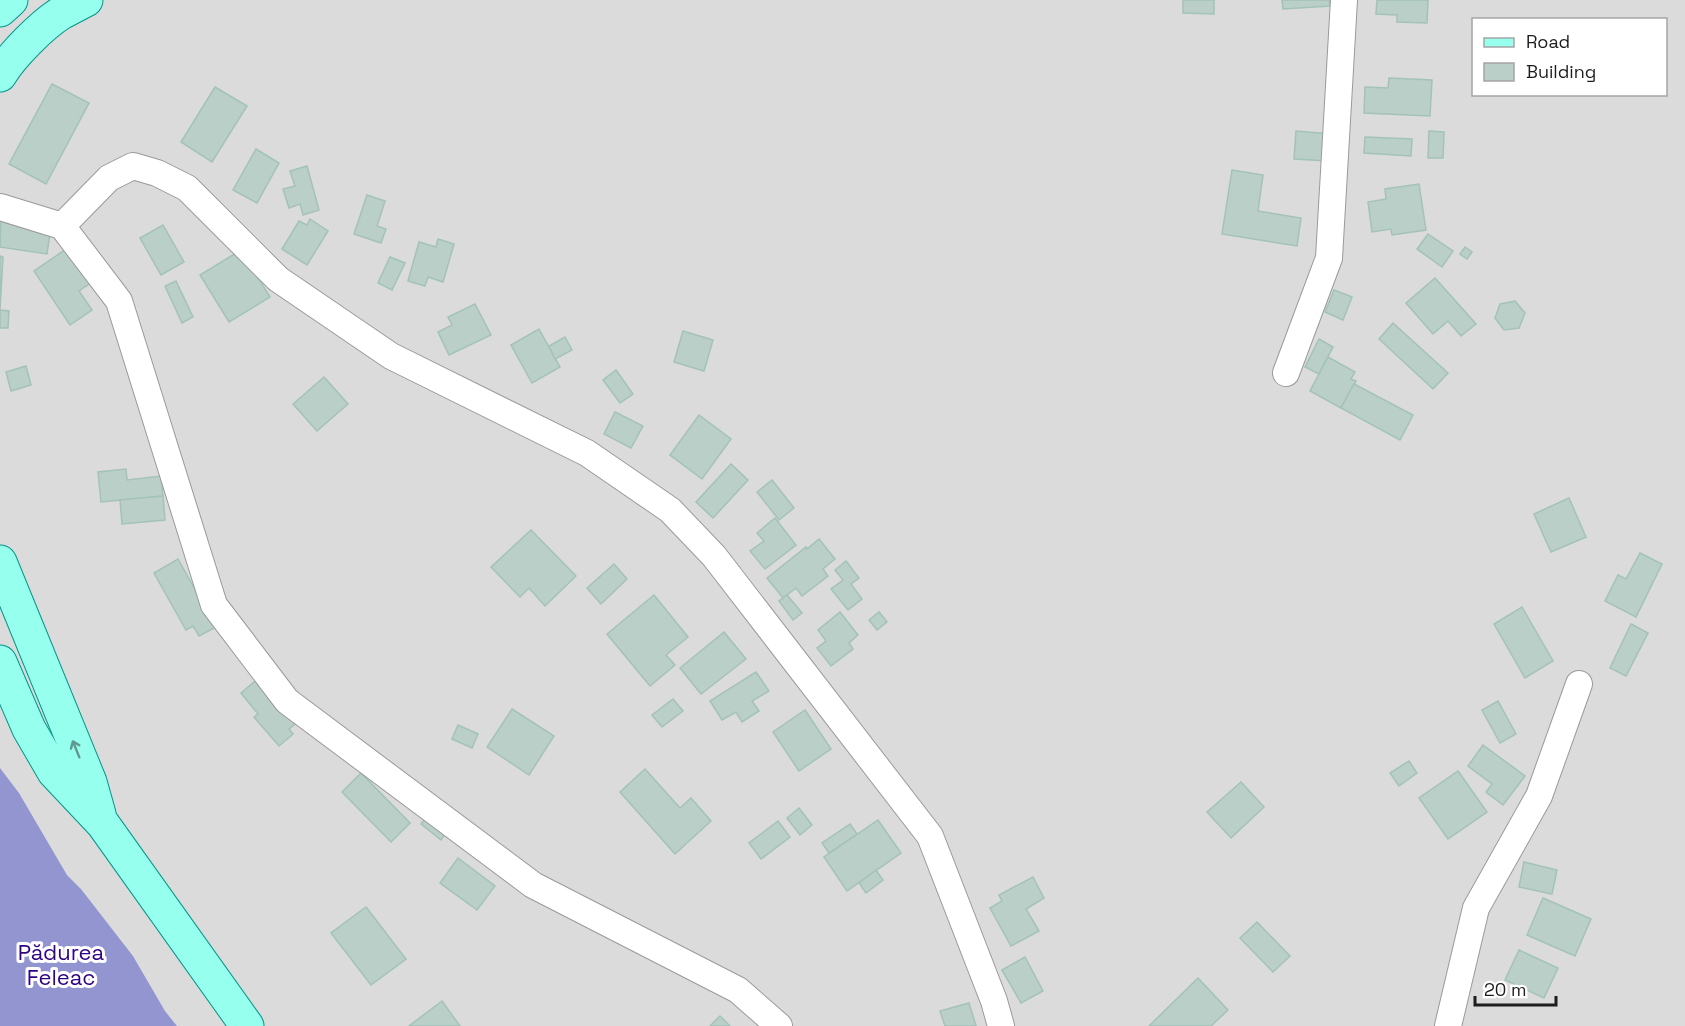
<svg xmlns="http://www.w3.org/2000/svg" width="1685" height="1026" viewBox="0 0 1685 1026" font-family="'Space Grotesk',sans-serif">
<style>
.residential{fill:#dadbda;fill-rule:evenodd}
.forest{fill:#9395d1}
.building{fill:#bbcfc9;stroke:#a3c2b9;stroke-width:1.5}
.lines{fill:none;stroke-linecap:round;stroke-linejoin:round}
.minor-casing{stroke:#9a9a9a;stroke-width:28}
.primary-casing{stroke:#00968b;stroke-width:35}
.minor{stroke:#fff;stroke-width:26}
.primary{stroke:#97ffed;stroke-width:33}
.oneway{stroke:#60998f}
.labels{text-anchor:middle;dominant-baseline:central;stroke-width:6;stroke-linejoin:round;paint-order:stroke}
.park-label{font-size:22px;fill:#2f0482;stroke:#fff}
</style>
<rect width="100%" height="100%" fill="#e2efee"/>
<path class="residential" d="M0,0H1685V1026H177L165,1011L133,956L81,889L67,875L19,793L0,768ZM1474,20H1666V94H1474Z"/>
<polygon class="forest" points="0,768 19,793 67,875 81,889 133,956 165,1011 177,1026 0,1026"/>
<g class="building">
<polygon points="1183,0 1214,0 1214,14 1183,13"/>
<polygon points="1282,0 1329,0 1330,6 1283,9"/>
<polygon points="1377,0 1428,0 1427,23 1397,22 1397,15 1376,14"/>
<polygon points="1389,78 1432,80 1430,116 1364,113 1365,87 1388,88"/>
<polygon points="52,84 89,103 46,184 9,164"/>
<polygon points="215,87 247,106 212,162 181,142"/>
<polygon points="1296,131 1330,134 1328,161 1294,159"/>
<polygon points="1429,131 1444,132 1443,158 1428,158"/>
<polygon points="1365,137 1412,139 1411,156 1364,153"/>
<polygon points="256,149 279,163 257,203 233,190"/>
<polygon points="307,166 319,210 303,215 300,204 289,208 283,189 295,186 290,171"/>
<polygon points="1232,170 1263,175 1258,211 1301,218 1297,246 1222,234"/>
<polygon points="1419,184 1426,230 1392,235 1391,229 1372,232 1368,202 1386,199 1385,189"/>
<polygon points="367,195 385,201 377,226 386,229 381,243 354,234"/>
<polygon points="1,219 51,226 47,254 0,247"/>
<polygon points="310,219 328,231 307,265 282,249 299,221 307,225"/>
<polygon points="163,225 184,262 161,275 140,238"/>
<polygon points="1428,234 1453,251 1442,267 1417,249"/>
<polygon points="438,239 454,244 443,282 428,277 425,286 408,281 419,242 436,247"/>
<polygon points="72,245 95,280 79,291 92,310 70,325 34,271"/>
<polygon points="1465,247 1472,252 1467,259 1460,254"/>
<polygon points="241,250 270,297 229,322 200,275"/>
<polygon points="0,256 3,257 0,310 9,311 8,328 0,328"/>
<polygon points="390,257 405,263 392,290 378,283"/>
<polygon points="1435,278 1476,324 1461,336 1448,321 1433,334 1406,303"/>
<polygon points="176,281 193,317 182,323 165,286"/>
<polygon points="1334,290 1352,297 1343,320 1325,312"/>
<polygon points="1515,301 1525,313 1519,328 1504,330 1495,318 1500,304"/>
<polygon points="475,304 491,335 449,355 438,332 452,325 448,317"/>
<polygon points="1393,323 1448,373 1433,389 1379,339"/>
<polygon points="539,329 560,367 532,383 511,345"/>
<polygon points="683,331 713,340 704,371 674,362"/>
<polygon points="565,337 572,350 555,359 549,346"/>
<polygon points="1319,339 1333,347 1319,374 1305,367"/>
<polygon points="1328,357 1355,372 1351,379 1356,381 1341,408 1310,391"/>
<polygon points="26,366 31,385 11,391 6,372"/>
<polygon points="616,370 633,394 620,403 603,380"/>
<polygon points="324,377 348,404 317,431 293,404"/>
<polygon points="1354,384 1413,415 1400,440 1341,408"/>
<polygon points="615,412 643,426 631,448 604,434"/>
<polygon points="699,415 731,439 702,479 670,455"/>
<polygon points="731,464 748,480 713,518 696,502"/>
<polygon points="126,469 127,480 161,476 163,496 101,502 98,472"/>
<polygon points="772,480 794,508 779,520 757,492"/>
<polygon points="163,496 165,520 122,524 120,500"/>
<polygon points="1569,498 1586,537 1551,552 1534,514"/>
<polygon points="775,518 796,545 765,569 750,551 764,541 757,533"/>
<polygon points="531,530 576,576 545,606 529,588 520,597 491,567"/>
<polygon points="819,539 835,559 823,569 828,576 802,596 796,588 783,598 767,578 806,547 807,549"/>
<polygon points="1640,553 1662,564 1636,617 1605,601 1618,575 1626,579"/>
<polygon points="178,559 216,627 199,636 193,626 186,630 154,573"/>
<polygon points="846,561 859,578 851,584 862,599 848,610 831,589 843,580 835,570"/>
<polygon points="614,564 627,579 601,604 587,588"/>
<polygon points="654,595 688,637 666,655 675,665 650,686 607,634"/>
<polygon points="787,595 802,613 793,620 779,601"/>
<polygon points="1522,607 1553,661 1525,678 1494,624"/>
<polygon points="840,612 858,635 849,643 853,649 831,666 817,648 826,641 818,630"/>
<polygon points="879,612 887,622 877,630 869,620"/>
<polygon points="1631,624 1648,633 1626,676 1610,668"/>
<polygon points="724,632 746,659 701,694 680,668"/>
<polygon points="756,672 769,691 752,701 759,711 742,722 736,712 722,720 710,701"/>
<polygon points="261,676 299,721 289,729 293,734 279,746 254,717 258,714 241,693"/>
<polygon points="673,699 683,711 662,727 652,715"/>
<polygon points="1498,701 1516,734 1500,743 1482,710"/>
<polygon points="512,709 554,736 529,775 487,747"/>
<polygon points="805,710 831,749 799,771 773,732"/>
<polygon points="458,725 478,734 472,748 452,739"/>
<polygon points="1483,745 1525,776 1503,805 1486,792 1492,784 1468,766"/>
<polygon points="1409,761 1417,773 1399,786 1390,773"/>
<polygon points="645,769 680,808 691,798 711,821 675,854 620,792"/>
<polygon points="1458,771 1487,812 1448,839 1419,798"/>
<polygon points="361,773 410,823 391,842 342,792"/>
<polygon points="1241,782 1264,807 1231,838 1207,812"/>
<polygon points="799,808 812,825 800,835 787,818"/>
<polygon points="426,818 445,834 441,840 421,824"/>
<polygon points="878,820 901,853 847,891 824,857"/>
<polygon points="778,821 790,837 761,859 749,843"/>
<polygon points="850,824 857,834 829,853 822,843"/>
<polygon points="458,858 495,886 477,910 440,883"/>
<polygon points="1524,862 1557,870 1552,894 1519,887"/>
<polygon points="876,870 883,880 866,893 859,883"/>
<polygon points="1033,877 1044,898 1026,909 1039,931 1011,946 990,908 1002,901 999,895"/>
<polygon points="1543,898 1591,919 1575,956 1527,935"/>
<polygon points="366,907 406,959 371,985 331,933"/>
<polygon points="1257,922 1290,956 1273,972 1240,938"/>
<polygon points="1519,950 1558,968 1544,998 1505,980"/>
<polygon points="1025,957 1043,991 1021,1003 1002,970"/>
<polygon points="1198,978 1228,1010 1211,1026 1149,1026"/>
<polygon points="442,1001 460,1026 409,1026"/>
<polygon points="969,1003 976,1026 945,1026 940,1011"/>
<polygon points="720,1016 730,1026 710,1026"/>
</g>
<g class="lines">
<defs>
<g id="minor">
<polyline points="0,207 62,226 119,301 214,605 287,701 533,885 738,990 779,1026"/>
<polyline points="62,226 109,178 133,166 157,173 187,188 278,279 391,356 587,453 670,510 714,556 930,836 994,1001 1001,1026"/>
<polyline points="1286,373 1329,258 1344,0"/>
<polyline points="1448,1026 1476,908 1539,796 1579,684"/>
</g>
<g id="primary">
<polyline points="0,10 11,0"/>
<path d="M0,75C11,56 42,25 61,13C69,9 78,4 86,0"/>
<polyline points="0,562 90,782 99,814"/>
<polyline points="0,662 29,729 54,772 103,824 247,1026"/>
</g>
</defs>
<use href="#minor" class="minor-casing"/>
<use href="#primary" class="primary-casing"/>
<use href="#minor" class="minor"/>
<use href="#primary" class="primary"/>
</g>
<defs><path id="oneway-shaft" d="M-6 0H5M1.5-3L5.5 0L1.5 3" fill="none" stroke-width="1.6" stroke-linecap="round" stroke-linejoin="round" transform="scale(1.5)"/></defs>
<use class="oneway" href="#oneway-shaft" transform="translate(76 749) rotate(-112)"/>
<g class="labels">
<g class="park-label">
<text x="61" y="952">Pădurea<tspan x="61" dy="25">Feleac</tspan></text>
</g>
</g>
<rect x="1472" y="18" width="195" height="78" fill="#ffffff" stroke="#a5a5a5" stroke-width="1.5"/>
<rect x="1484" y="38" width="30" height="9" fill="#97ffed" stroke="#a5a5a5" stroke-width="1.5"/>
<text x="1526" y="48" font-size="18" fill="#1d1d1d">Road</text>
<rect x="1484" y="63" width="30" height="18" fill="#bbcfc9" stroke="#a5a5a5" stroke-width="1.5"/>
<text x="1526" y="78" font-size="18" fill="#1d1d1d">Building</text>
<path d="M1475 996v9h81v-9" fill="none" stroke="#1d1d1d" stroke-width="3"/>
<text x="1484" y="996" font-size="18" fill="#1d1d1d" stroke="#ffffff" stroke-width="4.5" paint-order="stroke">20 m</text>
</svg>
